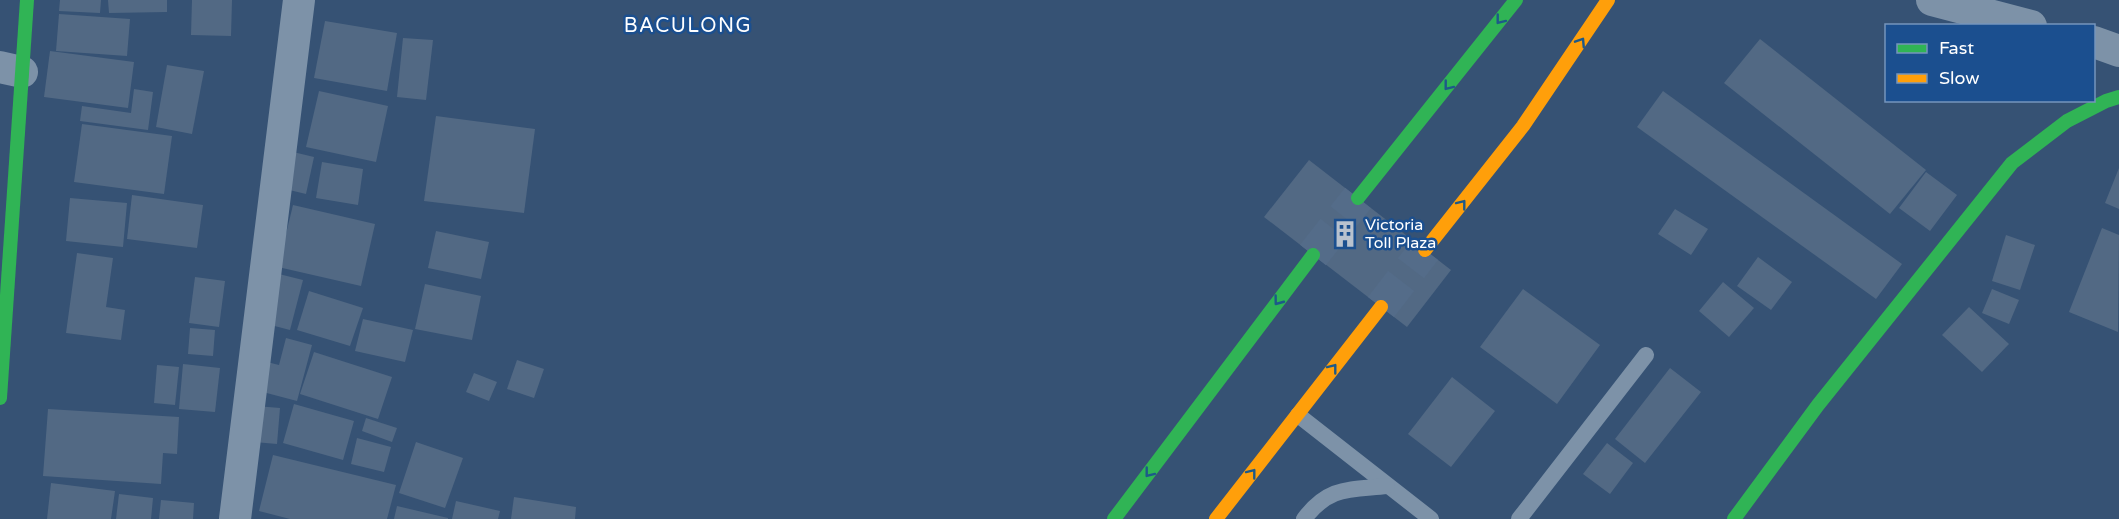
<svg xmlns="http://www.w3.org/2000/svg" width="2119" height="519" viewBox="0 0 2119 519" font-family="'Varela Round',sans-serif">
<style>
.building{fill:#526984}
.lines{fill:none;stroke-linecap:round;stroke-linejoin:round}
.highway-tunnel{stroke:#546c89;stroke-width:33;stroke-dasharray:33 16;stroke-linecap:butt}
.lane{stroke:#7d92a8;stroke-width:16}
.street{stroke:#7d92a8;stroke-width:32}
.fast{stroke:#30b455;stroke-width:14}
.slow{stroke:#ff9f0a;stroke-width:14}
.oneway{stroke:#1d5989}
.labels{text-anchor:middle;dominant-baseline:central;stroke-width:5;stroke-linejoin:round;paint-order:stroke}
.poi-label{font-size:16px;fill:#fff;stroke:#1b4f8f;text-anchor:start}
.quarter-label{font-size:20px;letter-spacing:1.5px;fill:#fff;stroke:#1b4f8f}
</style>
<rect width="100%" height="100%" fill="#365274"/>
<g class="building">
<polygon points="60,0 101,0 100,13 59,11"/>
<polygon points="108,0 167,0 167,12 109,13"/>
<polygon points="192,0 232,0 231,36 191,35"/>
<polygon points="59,14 130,19 127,56 56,51"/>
<polygon points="325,21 397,33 387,91 314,78"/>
<polygon points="403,38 433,40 426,100 397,97"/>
<polygon points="1760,39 1926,170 1890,214 1724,83"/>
<polygon points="50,51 134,62 128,108 44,97"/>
<polygon points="167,65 204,71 192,134 156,127"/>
<polygon points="134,89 153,92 148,130 80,121 82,106 131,113"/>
<polygon points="319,91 388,106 376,162 306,147"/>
<polygon points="1663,91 1902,264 1876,299 1637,127"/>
<polygon points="436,116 535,129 524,213 424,201"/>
<polygon points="82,124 172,136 164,194 74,182"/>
<polygon points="289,151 314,157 306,194 281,188"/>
<polygon points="1309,160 1451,270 1407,327 1264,217"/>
<polygon points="322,162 363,169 358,205 316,198"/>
<polygon points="2119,168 2119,209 2105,203"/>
<polygon points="1926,172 1957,195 1930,231 1899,208"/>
<polygon points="132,195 203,205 197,248 127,239"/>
<polygon points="70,198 127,203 123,247 66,241"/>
<polygon points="293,205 375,224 361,286 278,267"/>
<polygon points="1675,209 1708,229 1691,255 1658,234"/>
<polygon points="2102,228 2119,235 2118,332 2069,312"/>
<polygon points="436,231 489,242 481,279 428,268"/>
<polygon points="2006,235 2035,245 2020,290 1992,281"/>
<polygon points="77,253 113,258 106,307 125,310 121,340 66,333"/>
<polygon points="1758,257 1792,282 1771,310 1737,286"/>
<polygon points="275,273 303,280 290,330 263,323"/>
<polygon points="195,277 225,281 219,327 189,323"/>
<polygon points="1723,282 1754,308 1729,337 1699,311"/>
<polygon points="425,284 481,296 472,340 415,329"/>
<polygon points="1523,289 1600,345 1557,404 1480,347"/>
<polygon points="1992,289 2019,300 2009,324 1982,313"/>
<polygon points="309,291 363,308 350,346 297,330"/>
<polygon points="1969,307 2009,344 1982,372 1942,335"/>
<polygon points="363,319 413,330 405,362 355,351"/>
<polygon points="190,328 215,330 213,356 188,354"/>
<polygon points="286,338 312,345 297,401 259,391 267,362 279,365"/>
<polygon points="314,352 392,377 378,419 300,394"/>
<polygon points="517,360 544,369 534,398 507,389"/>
<polygon points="183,364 220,368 215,412 179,409"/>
<polygon points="157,365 179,367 175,405 154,403"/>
<polygon points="1670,368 1701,392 1645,463 1615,439"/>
<polygon points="474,373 497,382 489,401 466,392"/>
<polygon points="1452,377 1495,411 1451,467 1408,434"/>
<polygon points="294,404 354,421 343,460 283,443"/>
<polygon points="256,406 280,408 277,444 253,442"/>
<polygon points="48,409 179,417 177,454 163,453 161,484 43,476"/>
<polygon points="366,418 397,428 392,442 362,431"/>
<polygon points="357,438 391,447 384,472 351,464"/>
<polygon points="416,442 463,458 445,508 399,493"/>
<polygon points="1607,443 1633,463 1610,494 1583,474"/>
<polygon points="273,455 396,485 387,519 290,519 259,511"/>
<polygon points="51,483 115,491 111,519 47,519"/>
<polygon points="119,494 153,498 151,519 116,519"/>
<polygon points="514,497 576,507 575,519 511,519"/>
<polygon points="161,500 194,503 193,519 159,519"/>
<polygon points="456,501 500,511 498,519 452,519"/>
<polygon points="397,506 448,518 448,519 394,519"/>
</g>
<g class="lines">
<g class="highway-tunnel">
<polyline points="1313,255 1358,198"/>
<polyline points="1381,307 1425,250"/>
</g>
<g class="lane">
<polyline points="1298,415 1431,519"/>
<path d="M1304,519C1329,486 1349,490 1387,486"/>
<polyline points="1519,519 1646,355"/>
</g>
<g class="street">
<polyline points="1932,0 2031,26"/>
<polyline points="2094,42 2119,51"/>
<polyline points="0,67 22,72"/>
<polyline points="235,519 299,0"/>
</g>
<g class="fast">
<polyline points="1358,198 1516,0"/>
<polyline points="0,398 27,0"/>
<polyline points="1114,519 1313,255"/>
<polyline points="1734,519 1818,405 2012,163 2067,121 2106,101 2119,97"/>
</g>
<g class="slow">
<polyline points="1425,250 1523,126 1608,0"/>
<polyline points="1216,519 1381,307"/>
</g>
</g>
<defs><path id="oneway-chevron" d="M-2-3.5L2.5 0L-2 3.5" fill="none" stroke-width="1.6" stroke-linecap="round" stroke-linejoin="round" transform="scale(1.5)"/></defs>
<g class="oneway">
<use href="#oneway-chevron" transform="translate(1500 20) rotate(128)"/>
<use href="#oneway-chevron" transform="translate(1581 42) rotate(-57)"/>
<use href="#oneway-chevron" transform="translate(1448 86) rotate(128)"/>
<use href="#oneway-chevron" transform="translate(1462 204) rotate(-52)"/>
<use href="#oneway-chevron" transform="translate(1278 301) rotate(127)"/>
<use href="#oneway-chevron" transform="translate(1333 368) rotate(-52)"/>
<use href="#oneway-chevron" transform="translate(1149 473) rotate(128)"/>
<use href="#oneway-chevron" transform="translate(1252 473) rotate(-52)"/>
</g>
<defs>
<symbol id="building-bare" viewBox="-9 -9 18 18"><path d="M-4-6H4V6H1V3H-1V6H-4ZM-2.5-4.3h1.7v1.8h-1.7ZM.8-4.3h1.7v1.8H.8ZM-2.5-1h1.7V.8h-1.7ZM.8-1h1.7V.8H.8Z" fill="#b9c2ce" stroke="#1b4f8f" stroke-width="2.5" paint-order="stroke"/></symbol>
</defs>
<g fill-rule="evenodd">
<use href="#building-bare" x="1326" y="215" width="38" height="38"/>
</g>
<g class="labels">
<g class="poi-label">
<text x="1365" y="225">Victoria<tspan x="1365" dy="18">Toll Plaza</tspan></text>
</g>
<g class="quarter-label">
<text x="688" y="26">BACULONG</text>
</g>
</g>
<rect x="1885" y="24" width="210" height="78" fill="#1b4f8f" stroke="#7695bc" stroke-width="1.5"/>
<rect x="1897" y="44" width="30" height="9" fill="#30b455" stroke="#7695bc" stroke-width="1.5"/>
<text x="1939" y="54" font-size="18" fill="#ffffff">Fast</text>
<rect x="1897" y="74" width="30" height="9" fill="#ff9f0a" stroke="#7695bc" stroke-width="1.5"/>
<text x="1939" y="84" font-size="18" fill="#ffffff">Slow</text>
</svg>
